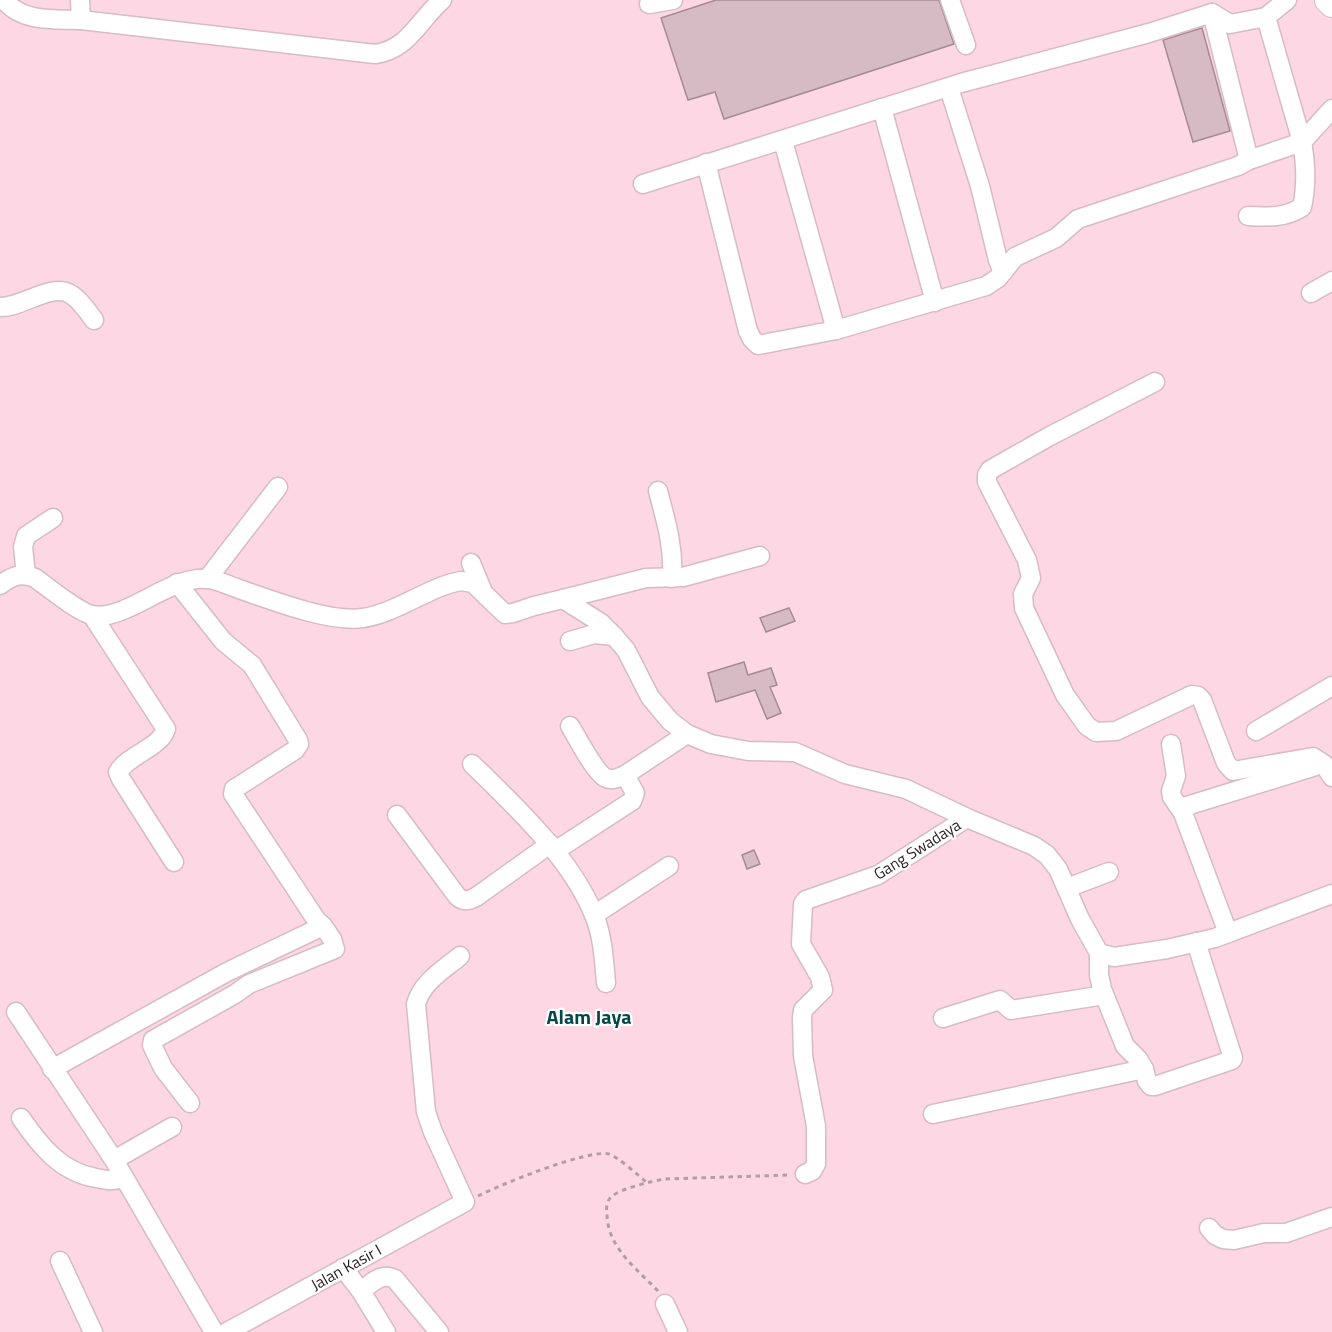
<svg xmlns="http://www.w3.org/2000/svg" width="1332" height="1332" viewBox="0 0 1332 1332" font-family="'Titillium Web',sans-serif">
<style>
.built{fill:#fdd7e4}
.building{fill:#d7bbc4;stroke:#a58b94;stroke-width:1.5}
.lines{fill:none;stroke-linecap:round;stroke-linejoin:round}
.minor-casing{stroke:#d7bbc5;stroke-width:21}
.highway-casing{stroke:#d7bbc5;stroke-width:28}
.path{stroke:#b29fa5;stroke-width:3;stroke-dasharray:4.5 4.5;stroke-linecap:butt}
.minor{stroke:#fff;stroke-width:18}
.highway{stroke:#fff;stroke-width:26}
.labels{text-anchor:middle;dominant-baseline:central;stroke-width:4.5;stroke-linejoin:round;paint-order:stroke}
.street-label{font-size:16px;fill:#271d20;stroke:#fff}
.quarter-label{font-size:20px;font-weight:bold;fill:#044748;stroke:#fff}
</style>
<rect width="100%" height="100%" fill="#ffe8ef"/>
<rect class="built" x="0" y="0" width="1332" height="1332"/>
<g class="building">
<polygon points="716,0 939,0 954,44 724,119 715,92 688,100 661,18"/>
<polygon points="1202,28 1230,131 1193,142 1163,40"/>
<polygon points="789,608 795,621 766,632 760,618"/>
<polygon points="744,662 748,675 771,668 777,685 770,687 781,713 767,719 755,690 716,702 708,673"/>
<polygon points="754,850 760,864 747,869 742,855"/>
</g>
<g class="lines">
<defs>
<g id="minor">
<path d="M4,0C23,23 54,19 81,20L375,54C408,50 420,19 442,0"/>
<polyline points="80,0 81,20"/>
<polyline points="950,0 966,45"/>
<polyline points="649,4 673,0"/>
<polyline points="1212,13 1249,160"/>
<polyline points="949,88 980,186 998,260 1003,272"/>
<polyline points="882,108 935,302"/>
<polyline points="783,141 836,330"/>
<polyline points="706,163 748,331 752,339 758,345 836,330 986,286 998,278 1015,257 1056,238 1078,219 1238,166 1249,160 1302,142 1332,109"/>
<polyline points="643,184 961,83 1149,33 1212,13 1230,24 1266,17"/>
<path d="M1248,216C1267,217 1286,218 1302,207C1307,185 1306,164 1302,142L1266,17L1287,0"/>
<polyline points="1311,293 1332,281"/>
<path d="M0,307C22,308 53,281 72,295C81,301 88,312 94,320"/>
<polyline points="1155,382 1050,436 990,470 987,475 987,482 1027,560 1031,578 1023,594 1024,608 1065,695 1087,726 1096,732 1116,731 1192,695 1198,696 1202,700 1226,763 1233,771 1313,757 1324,764 1332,777"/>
<path d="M658,491C666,521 674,547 672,578"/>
<polyline points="471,563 483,592"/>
<polyline points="26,575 23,547 26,536 53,518"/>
<polyline points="208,578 278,487"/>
<path d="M0,585C12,576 21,572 35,578C48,587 78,612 92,615C126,622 170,574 209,579C218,580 230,586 239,589C271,600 330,623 363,618C397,613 430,586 461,581L473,583L505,614L513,613L534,606L563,599L601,623L614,636L626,650L650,697L670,721L687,734L711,744L748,751L795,752L845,774L906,789L967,818L1034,846L1047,855L1058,869L1080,919L1099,953L1114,957L1167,949L1215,938L1332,894"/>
<polyline points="563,599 646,578 683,577 760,556"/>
<path d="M92,615L166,729C160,748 128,755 118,772L121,779L174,862"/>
<polyline points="570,641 594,634 614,636"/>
<path d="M570,726C577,737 595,773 606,778C612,781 620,777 625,775L687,734"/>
<polyline points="1256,731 1332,686"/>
<polyline points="1171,744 1176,776 1171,791 1172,797 1183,813 1228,933"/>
<path d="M472,764C515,806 571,858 594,915C603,936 604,961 606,983"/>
<polyline points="1180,808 1316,766"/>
<path d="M397,815L457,896C463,902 468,901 476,897L550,844"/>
<polyline points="555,851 632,801 635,793 625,775"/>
<polyline points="1067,888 1109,872"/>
<polyline points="594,915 669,866"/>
<polyline points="1099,953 1099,975 1102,989 1125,1046 1138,1059 1144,1069 1147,1081 1151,1086 1155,1086 1232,1060 1233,1058 1196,942"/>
<polyline points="16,1012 114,1160 214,1332"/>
<polyline points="943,1018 1000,1000 1011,1010 1104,995"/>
<polyline points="52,1069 227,972 323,926 317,921 233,794 234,789 239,786 295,750 299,744 298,740 252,665 223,641 177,583"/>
<polyline points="190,1103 163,1068 152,1045 153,1040 235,994 249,984 335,949 332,939 323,926"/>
<polyline points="933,1114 1144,1069"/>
<path d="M21,1118C40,1146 61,1172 96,1178C107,1180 113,1182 123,1178"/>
<polyline points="114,1160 172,1127"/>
<polyline points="805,1174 812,1171 816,1164 816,1126 803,1056 802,1018 803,1010 823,990 820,977 801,944 803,904 806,900 878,875 967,818"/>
<polyline points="1209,1228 1215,1235 1223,1239 1234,1240 1264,1233 1286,1233 1332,1217"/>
<polyline points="60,1261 93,1332"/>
<polyline points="343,1268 361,1291 386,1332"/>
<path d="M361,1291C372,1283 381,1272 395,1279L439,1332"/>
<polyline points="665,1304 678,1332"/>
<path d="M227,1332L465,1202L433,1132L426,1112L416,1004C422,982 443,970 460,956"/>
</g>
<polyline id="highway" points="1328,0 1332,4"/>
</defs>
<use href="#minor" class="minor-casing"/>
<use href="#highway" class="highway-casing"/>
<g class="path">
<path d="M478,1196C500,1185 587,1149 609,1154C618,1157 638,1175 646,1182"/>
<path d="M658,1291C637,1269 608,1248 607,1215C606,1209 606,1202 611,1197C619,1189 652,1181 665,1179L790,1175"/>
</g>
<use href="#minor" class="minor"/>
<use href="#highway" class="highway"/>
</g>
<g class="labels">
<g class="street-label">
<text transform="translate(917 849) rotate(-32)">Gang Swadaya</text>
<text transform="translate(346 1267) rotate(-29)">Jalan Kasir I</text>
</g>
<g class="quarter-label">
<text x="589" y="1016">Alam Jaya</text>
</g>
</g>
</svg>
